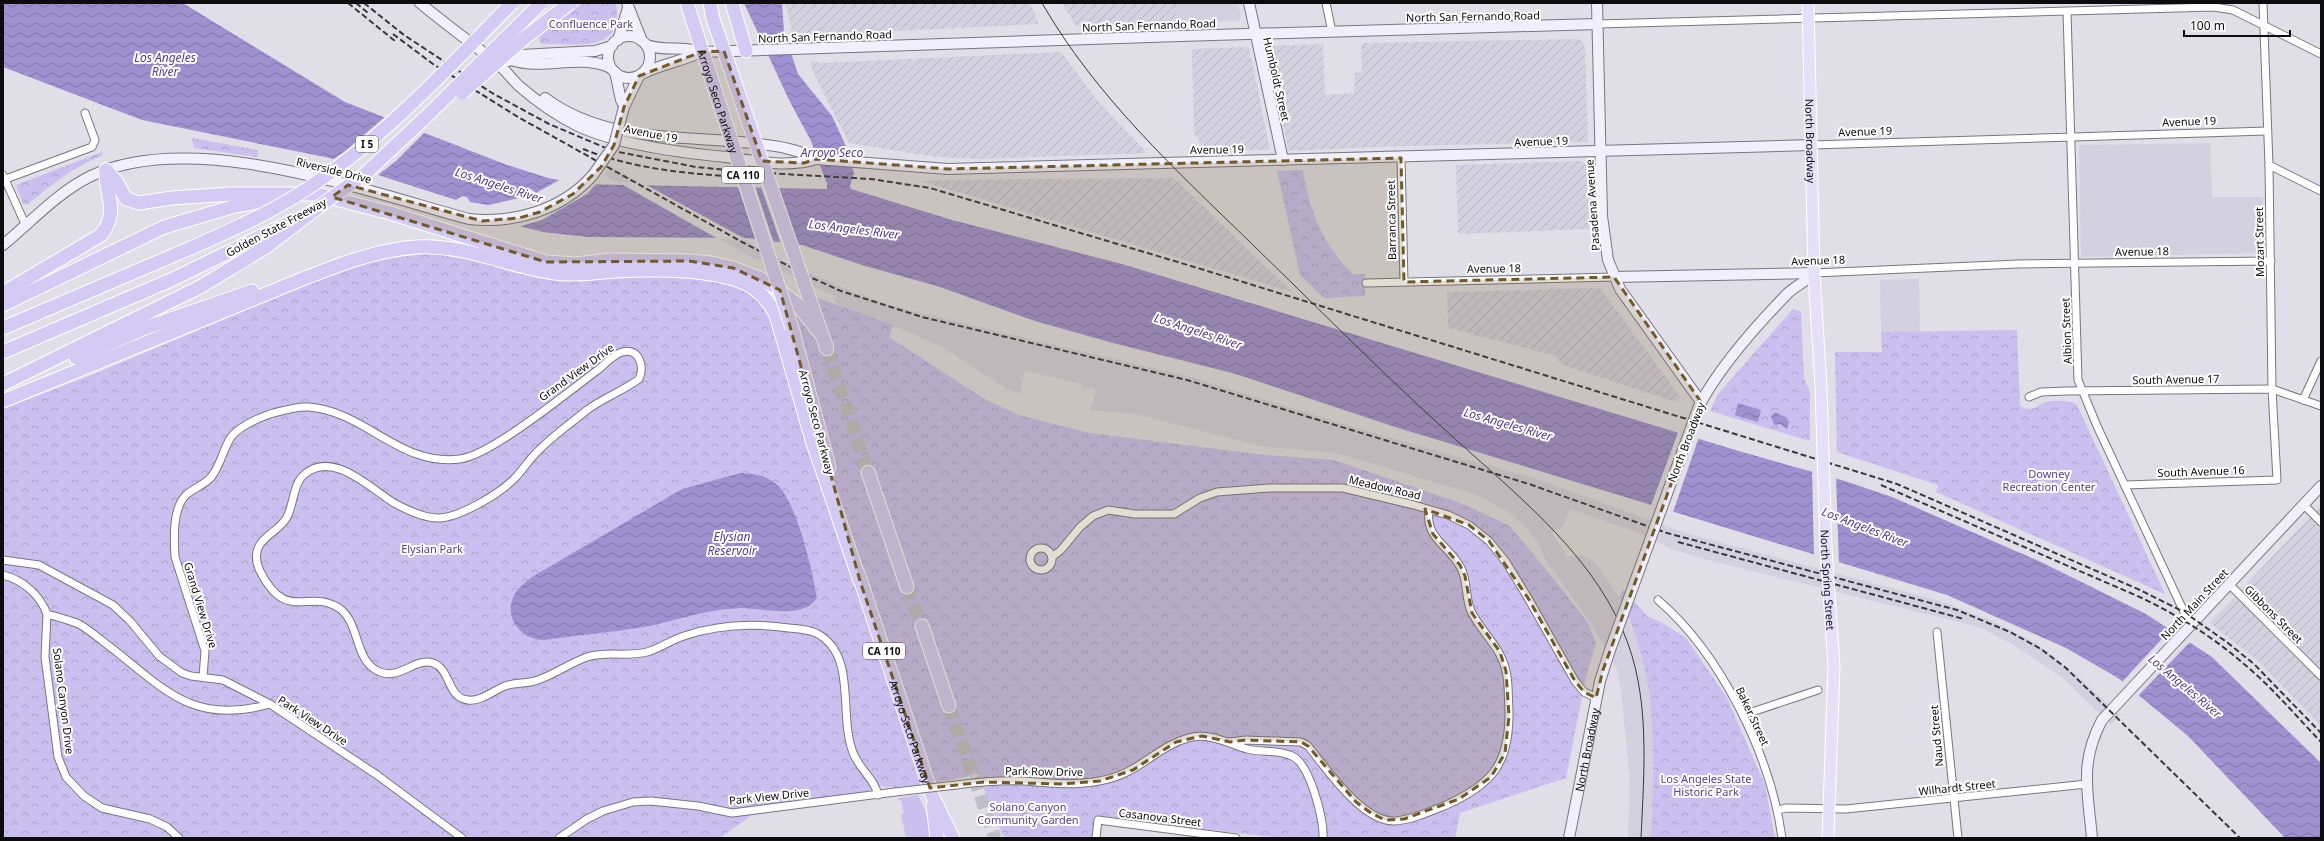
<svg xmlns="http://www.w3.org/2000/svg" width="2324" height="841" viewBox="0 0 2324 841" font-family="'Noto Sans',sans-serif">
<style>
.built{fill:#d3d0e0}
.industrial{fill:url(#industrial-furrows)}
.green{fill:#cabfee}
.forest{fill:url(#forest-crowns)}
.water{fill:url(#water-waves)}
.pier{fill:#e0dee7}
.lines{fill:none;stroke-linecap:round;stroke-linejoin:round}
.highway-tunnel{stroke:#c0bec6;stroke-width:13;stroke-dasharray:13 6;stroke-linecap:butt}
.street-casing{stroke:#78777f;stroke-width:9}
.secondary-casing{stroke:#78777f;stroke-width:12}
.primary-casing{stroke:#fff;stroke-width:13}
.highway-casing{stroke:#fff;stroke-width:15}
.street{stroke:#fff;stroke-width:7}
.secondary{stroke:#f2effc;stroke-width:10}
.primary{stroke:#e5e0f8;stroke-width:11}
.highway{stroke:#d4cbf4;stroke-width:13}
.tram{stroke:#39383c;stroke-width:1}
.rail{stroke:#39383c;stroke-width:2;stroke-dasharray:6 3;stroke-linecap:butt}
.street-bridge-casing{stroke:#78777f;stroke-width:9;stroke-linecap:butt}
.secondary-bridge-casing{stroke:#78777f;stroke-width:12;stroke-linecap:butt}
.primary-bridge-casing{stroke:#fff;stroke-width:13;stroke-linecap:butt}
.highway-bridge-casing{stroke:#fff;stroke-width:15;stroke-linecap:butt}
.street-bridge{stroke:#fff;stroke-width:7}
.secondary-bridge{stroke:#f2effc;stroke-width:10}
.primary-bridge{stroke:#e5e0f8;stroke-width:11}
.highway-bridge{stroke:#d4cbf4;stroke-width:13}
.marked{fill:#705a2a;fill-opacity:0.2;stroke:#705a2a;stroke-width:3;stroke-dasharray:8 5;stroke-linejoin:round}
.labels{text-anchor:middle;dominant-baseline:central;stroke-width:4;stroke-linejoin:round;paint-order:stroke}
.shield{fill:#fff;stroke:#555456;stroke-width:1}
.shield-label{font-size:10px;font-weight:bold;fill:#0c0b0e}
.street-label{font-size:11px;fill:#0c0b0e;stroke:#fff}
.park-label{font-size:11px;fill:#58408e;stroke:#fff}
.water-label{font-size:12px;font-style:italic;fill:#553c8a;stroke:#fff}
</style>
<defs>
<pattern id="industrial-furrows" width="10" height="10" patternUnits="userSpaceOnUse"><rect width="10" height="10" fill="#d3d0e0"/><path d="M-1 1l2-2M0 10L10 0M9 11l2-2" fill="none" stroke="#b4b1bf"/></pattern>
<pattern id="forest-crowns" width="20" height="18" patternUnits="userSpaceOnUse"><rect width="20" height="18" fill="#cabfee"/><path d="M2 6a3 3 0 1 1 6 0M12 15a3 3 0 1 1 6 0" fill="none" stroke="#aca3cb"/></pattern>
<pattern id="water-waves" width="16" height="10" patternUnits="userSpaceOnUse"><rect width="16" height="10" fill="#9f90d0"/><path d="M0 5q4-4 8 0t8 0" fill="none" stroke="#8074a7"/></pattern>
</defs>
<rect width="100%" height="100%" fill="#e0dee7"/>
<g class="built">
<polygon points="1176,3 1238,3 1241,17 1238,21 1177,22"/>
<polygon points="2210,143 2212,197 2263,197 2265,253 2081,257 2079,145"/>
<polygon points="611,167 777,258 841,287 880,302 921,313 1187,376 1377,434 1534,478 1689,534 1944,602 1995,622 2035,643 2077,676 2120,715 2111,725 2062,677 2010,643 1979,627 1715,562 1671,549 1640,533 1570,509 1563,527 1552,532 1567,557 1581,555 1589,558 1599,567 1619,597 1640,646 1649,686 1654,730 1651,838 1628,838 1630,780 1621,691 1617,670 1593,627 1544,557 1539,544 1526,527 1504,509 1477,495 1337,453 1265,447 1135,414 1090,410 1096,391 1094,389 1082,387 1082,384 1025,371 1020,393 1009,390 943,348 912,333 847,310 834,301 836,297 746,254 604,175"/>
<polygon points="1919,279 1920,333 1881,332 1880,280"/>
</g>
<g class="industrial">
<polygon points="785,3 1030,3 1039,24 792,36 790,21"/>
<polygon points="1062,3 1176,3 1177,22 1076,26"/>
<polygon points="1579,39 1583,42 1585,48 1588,142 1406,146 1289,151 1266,46 1323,44 1325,95 1354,93 1355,73 1362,72 1361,43"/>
<polygon points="1249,47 1270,150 1202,151 1198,138 1194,134 1192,49"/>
<polygon points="1061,52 1098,101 1147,153 981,159 936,157 849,143 813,72 810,61 822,63"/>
<polygon points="1581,161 1588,166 1589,229 1458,234 1456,165"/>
<polygon points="1174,178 1292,292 921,181 1022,179"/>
<polygon points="1600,288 1681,398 1676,402 1562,365 1556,356 1448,328 1447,292"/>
<polygon points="2321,505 2321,726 2257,660 2210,623"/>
</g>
<polygon class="green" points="918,795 926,813 932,838 906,838 901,814 904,813 901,800 898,801 898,798"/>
<g class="forest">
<path d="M583,3H616C624,55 576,43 541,44L539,37Z"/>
<polygon points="192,138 258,150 257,157 194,148"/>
<path d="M102,152L103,155C74,167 52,184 28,204H23L16,185Z"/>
<path d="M1303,170C1309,210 1323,246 1353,274H1365V296L1324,298L1300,275L1277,171Z"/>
<path d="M432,253L621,276H680L709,279L736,286L759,300L818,298L893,325L889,337L986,400L1019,415L1090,433L1265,455L1334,460L1466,505L1510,526L1561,588L1588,623L1596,643L1586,677L1566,778L1460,813L1455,838H1281L1097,816L1093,838H1004L978,774C951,780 922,786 894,787C885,788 875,782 868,791L763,807L720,838H3V409L94,374L362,262Z"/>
<polygon points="1793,309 1801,312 1804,378 1810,392 1810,441 1710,411 1718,394"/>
<path d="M2017,330L2020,406C2032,413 2036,406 2046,402C2053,400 2071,400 2077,405L2165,594L1936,492L1938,485L1837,452L1835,352H1882L1881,332Z"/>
<path d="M1623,589L1648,617L1661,622L1686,638L1727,698L1765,785L1775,838H1651C1654,753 1660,676 1619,597Z"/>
</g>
<g class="water">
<polygon points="3,3 179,3 186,5 345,102 507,165 548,178 580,184 827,189 827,184 811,141 789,100 744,3 782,3 784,32 798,74 832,116 845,144 854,173 850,186 851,189 952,220 1122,264 1742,452 1845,481 1892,497 2041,562 2146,614 2212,657 2321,763 2321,838 2285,838 2188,736 2118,678 2066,648 1947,595 1395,427 1236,374 1113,343 1035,321 937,286 865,266 802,245 747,238 588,237 543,232 523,227 330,158 142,120 3,67"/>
<polygon points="1738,403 1761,410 1758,422 1735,415"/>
<polygon points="1775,412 1785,417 1789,422 1787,429 1780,424 1774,425 1771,416"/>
<path d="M741,473C754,474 766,475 776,484C797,501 812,570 817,598C803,620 763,608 740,608C705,609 673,622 638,628C607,633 576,635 544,640C520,640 501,615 516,592C520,586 526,582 532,577L682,489Z"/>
</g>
<g class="pier">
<polygon points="386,116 425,132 396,161 378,175 456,200 462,196 467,197 470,202 489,205 523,197 526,191 531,189 536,193 561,179 580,182 598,182 587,194 542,220 518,227 331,161 344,152"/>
<polygon points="618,182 643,183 747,240 718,239"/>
<polygon points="738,186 755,186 774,243 756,241"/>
<polygon points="761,187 778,187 798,246 781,244"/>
<polygon points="1679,430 1699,437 1672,515 1650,508"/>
<polygon points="1812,469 1836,476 1839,565 1814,558"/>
<polygon points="2172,628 2191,641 2138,696 2121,683"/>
</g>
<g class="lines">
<g class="highway-tunnel">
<polyline points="827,349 868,472"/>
<polyline points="907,587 922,626"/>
<polyline points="949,706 995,838"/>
</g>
<defs>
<g id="street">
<polyline points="1326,3 1332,32"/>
<polyline points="2067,12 2078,380 2097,426 2184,612 2191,624"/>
<polyline points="1598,24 2214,7 2233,10 2321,54"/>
<polyline points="1812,145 2267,131"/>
<polyline points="1401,158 1404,282"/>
<polyline points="2269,165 2321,191"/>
<polyline points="3,175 26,226"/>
<polyline points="3,180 92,147 95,140 85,113"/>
<polyline points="1814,273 2018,264 2271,261"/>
<polyline points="1366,283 1614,277"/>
<polyline points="2029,397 2041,392 2068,391 2272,389 2321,406"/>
<polyline points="2303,400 2321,361"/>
<polyline points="2125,485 2277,480 2272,389 2269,165 2263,3"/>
<polyline points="2303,504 2321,522"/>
<circle cx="1041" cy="559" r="11"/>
<polyline points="1052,557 1061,550 1080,527 1093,516 1108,510 1135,514 1174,514 1200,498 1217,492 1269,488 1343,488 1414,505 1448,515 1469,525 1489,541 1506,562 1528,598 1575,681 1584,692 1596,698"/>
<polyline points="3,560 39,565 113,605 130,621 159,656 182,673 191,676 223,680 270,704"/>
<path d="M3,575C23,580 40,595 47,614C57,617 69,620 79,624C91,631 102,641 113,649C167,692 195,725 270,704L377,775L462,838"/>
<polyline points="2229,584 2321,676"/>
<path d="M1658,600C1721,654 1771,756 1782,838"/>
<polyline points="47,614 45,657 58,757 66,777 84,796 102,808 150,819 167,827 179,838"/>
<polyline points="1937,632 1958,838"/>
<path d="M203,677L205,651L175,557C174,539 172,509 186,495C195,487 208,484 214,473C221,462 224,448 231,437C240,426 256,419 270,414C282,411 296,406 308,407C366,411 399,467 460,459C492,455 569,391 599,369C606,363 613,355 622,352C639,347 645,367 639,379C623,391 603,398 587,410C570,424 551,437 536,453C528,461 522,471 514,479C499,494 459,518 438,518C423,518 407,510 394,503C371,489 333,450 305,474C293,483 294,504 287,517C281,529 266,534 259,546C255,554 256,563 260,571C287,624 307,588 339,608C360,623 354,657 376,670C398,683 414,657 433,663C451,669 447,698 468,700C481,702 494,690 505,686C516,682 528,684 538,680C555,674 570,663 587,657C606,651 627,657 647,652C659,649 671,640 684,636C719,624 753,623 789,628C798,629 807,629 816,633C859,655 837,716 854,755C860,769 875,780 878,795"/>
<polyline points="1743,715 1818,690"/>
<path d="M1230,742L1246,740L1301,742L1308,746C1326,768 1363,823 1395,821C1411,820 1429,812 1444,806C1492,785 1510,764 1509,710C1508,697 1509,683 1506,671C1501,647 1481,632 1471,611C1465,598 1468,582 1461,568C1449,545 1425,539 1429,510"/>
<path d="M956,785C979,782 1001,780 1023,781C1049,783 1073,786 1099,781C1138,775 1156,747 1188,738C1208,732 1228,743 1247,749C1262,753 1278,749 1292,756C1310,764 1324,819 1323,838"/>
<polyline points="1778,810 1786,808 1846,809 2087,784"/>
<polyline points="559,838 587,819 603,811 633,802 651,801 698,806 732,813 895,792"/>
<polyline points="1096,838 1098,820 1236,838"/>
</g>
<g id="secondary">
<path d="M420,3C445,24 473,44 499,65C506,71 511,78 518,85C536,101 556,115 578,126C616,144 684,153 726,157C754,161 789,168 816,159L948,169L1812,145"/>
<polyline points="627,3 642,41"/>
<polyline points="1249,3 1283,160"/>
<polyline points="1597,3 1602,216 1608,260 1620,289 1701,402"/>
<circle cx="629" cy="57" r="21"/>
<polyline points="618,40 628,8"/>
<path d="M646,45C665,52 682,45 701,52L1180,36L1598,24"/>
<path d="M512,60C544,71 579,53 611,68"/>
<polyline points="498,64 512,60 521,55 595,51 612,46"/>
<polyline points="615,72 621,100 624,107 639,76"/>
<path d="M644,73C662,64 683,61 701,52"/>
<path d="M545,98C605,143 682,135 752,143C775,146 796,148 816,159"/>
<path d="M3,245C31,222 58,192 91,176C193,128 365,191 469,219C514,224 562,210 593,175"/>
<polyline points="1614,277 1814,273"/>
<path d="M1699,406C1720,366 1756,326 1787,294C1795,286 1806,282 1814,273"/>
<path id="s1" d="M1569,838L1600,681L1610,650"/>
<path d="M2092,838C2088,792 2079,763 2102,720L2321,486"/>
</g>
<g id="primary">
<path id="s2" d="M1808,3L1814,273L1821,387"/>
<polyline points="1828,838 1833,694"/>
</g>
<g id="highway">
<polyline points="687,3 693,22"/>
<polyline points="710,3 713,19"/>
<polyline points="732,3 746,51"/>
<polyline points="106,170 116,181 126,199 139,203 172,198 231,194 317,194 390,213 546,262 576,264 610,260 689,261 711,263 733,268 759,278 774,286 797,304 820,333"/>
<polyline points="806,289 827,349"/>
<path d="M3,293L101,235C120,210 105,197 106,170"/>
<polyline points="3,305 164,227 235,206 270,200"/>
<polyline points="3,328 193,247"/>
<polyline points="792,328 829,467"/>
<polyline points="3,352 171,280 286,224"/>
<polyline points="76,358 145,328 252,291"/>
<polyline points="3,384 200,287 266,247 317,208"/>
<path d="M3,401L300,280C338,265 376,250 416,247C465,244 508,267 555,273C575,276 596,272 616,271C652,269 725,268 755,289C764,296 771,305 776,315L812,440L860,581"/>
<polyline points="868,472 907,587"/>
<path id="s3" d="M858,573L932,795L953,838"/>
<polyline points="922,626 949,706"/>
<polyline points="933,805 937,838"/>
</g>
</defs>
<use href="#street" class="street-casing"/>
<use href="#secondary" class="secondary-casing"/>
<use href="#primary" class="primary-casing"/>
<use href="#highway" class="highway-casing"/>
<use href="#street" class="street"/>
<use href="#secondary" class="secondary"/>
<use href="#primary" class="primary"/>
<use href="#highway" class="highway"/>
<path class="tram" d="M1042,3C1096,97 1176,170 1253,245C1316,306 1378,369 1443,428C1508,488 1588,548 1623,631C1651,695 1644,770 1641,838"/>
<g class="rail">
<polyline points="348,3 395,41"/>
<polyline points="356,3 368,13"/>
<polyline points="364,3 404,35 492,93 549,124 613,151 696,167 748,172 871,179 930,188 1201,269 1897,484 2140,590 2184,612 2228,643 2254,664 2321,733"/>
<polyline points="393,34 433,64 518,117 742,242 812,278 841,291 922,317 1187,380 1529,484 1667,533 1957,610 2010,632 2041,649 2066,668 2240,838"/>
<path d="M583,149C633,169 689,174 742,177"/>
<path d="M1881,485L2142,598C2179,616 2213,637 2244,664C2272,687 2296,716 2321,742"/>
<polyline points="1678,542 1964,619"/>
</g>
<defs>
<polyline id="street-bridge" points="895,792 956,785"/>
<g id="secondary-bridge">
<polyline points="593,175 614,145 624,107"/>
<polyline points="1610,650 1699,406"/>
</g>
<g id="primary-bridge">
<path id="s4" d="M1821,387L1826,548L1834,666L1833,694"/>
</g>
<g id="highway-bridge">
<polyline points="713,19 806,289"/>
<path id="s5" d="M693,22L792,328"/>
<polyline points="462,93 527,36 570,3"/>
<polyline points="317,208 366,173 430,113 541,3"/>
<path d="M193,247C236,228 281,208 320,180C391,130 451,65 512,3"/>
</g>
</defs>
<use href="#street-bridge" class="street-bridge-casing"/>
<use href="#secondary-bridge" class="secondary-bridge-casing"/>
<use href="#primary-bridge" class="primary-bridge-casing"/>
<use href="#highway-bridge" class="highway-bridge-casing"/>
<use href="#street-bridge" class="street-bridge"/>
<use href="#secondary-bridge" class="secondary-bridge"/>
<use href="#primary-bridge" class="primary-bridge"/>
<use href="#highway-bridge" class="highway-bridge"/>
</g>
<path class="marked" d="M724,51L762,161L804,163L816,159L948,169L1401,158L1404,282L1614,277L1701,402L1603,670L1596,698L1584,692L1575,681L1528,598L1489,541L1469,525L1425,509L1433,534L1460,565L1465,576L1472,613L1500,652L1506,671L1509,716L1505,753L1491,777L1459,799L1404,819L1385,820L1371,813L1356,802L1308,746L1301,742L1246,740L1230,742L1202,736L1176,742L1133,770L1100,781L1062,784L984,782L930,788L860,581L780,290L733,268L689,261L546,262L332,197L348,185L482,221L519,218L540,212L573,194L601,167L614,145L624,107L639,76L701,52Z"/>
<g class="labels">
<g class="shield">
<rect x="356" y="136" width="22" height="16" rx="3"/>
<rect x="722" y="167" width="42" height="16" rx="3"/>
<rect x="863" y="643" width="42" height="16" rx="3"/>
</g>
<g class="shield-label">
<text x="367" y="144">I 5</text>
<text x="743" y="175">CA 110</text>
<text x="884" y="651">CA 110</text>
</g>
<g class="street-label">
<text transform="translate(1473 16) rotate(-1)">North San Fernando Road</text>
<text transform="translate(1149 25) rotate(-2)">North San Fernando Road</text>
<text transform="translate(825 36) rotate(-2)">North San Fernando Road</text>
<text transform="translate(1277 79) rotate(77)">Humboldt Street</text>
<text stroke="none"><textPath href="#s5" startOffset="83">Arroyo Seco Parkway</textPath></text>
<text transform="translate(2189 121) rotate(-2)">Avenue 19</text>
<text transform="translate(1865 131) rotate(-2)">Avenue 19</text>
<text transform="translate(651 133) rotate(11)">Avenue 19</text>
<text transform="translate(1541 141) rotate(-2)">Avenue 19</text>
<text stroke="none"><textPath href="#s2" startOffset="138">North Broadway</textPath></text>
<text transform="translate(1217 149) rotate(-1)">Avenue 19</text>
<text transform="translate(334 170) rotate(14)">Riverside Drive</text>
<text transform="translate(1592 205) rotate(-94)">Pasadena Avenue</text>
<text transform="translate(1391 220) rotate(-91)">Barranca Street</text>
<text transform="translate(276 227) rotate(-28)">Golden State Freeway</text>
<text transform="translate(2259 242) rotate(-91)">Mozart Street</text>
<text transform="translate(2142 251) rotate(-1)">Avenue 18</text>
<text transform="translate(1818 260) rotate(-2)">Avenue 18</text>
<text transform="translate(1494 268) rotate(-1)">Avenue 18</text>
<text transform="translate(2066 331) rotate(-92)">Albion Street</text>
<text transform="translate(576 372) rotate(-36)">Grand View Drive</text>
<text transform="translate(2176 379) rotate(-1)">South Avenue 17</text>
<text transform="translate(817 422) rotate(75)">Arroyo Seco Parkway</text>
<text transform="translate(1686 442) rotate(-69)">North Broadway</text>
<text transform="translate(2201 471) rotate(-2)">South Avenue 16</text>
<text transform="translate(1385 487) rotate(13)">Meadow Road</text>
<text stroke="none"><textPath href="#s4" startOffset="193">North Spring Street</textPath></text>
<text transform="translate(2194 604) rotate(-47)">North Main Street</text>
<text transform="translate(201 605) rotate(73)">Grand View Drive</text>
<text transform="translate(2274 614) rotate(45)">Gibbons Street</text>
<text transform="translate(64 701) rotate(83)">Solano Canyon Drive</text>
<text transform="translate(1753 716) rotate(65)">Baker Street</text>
<text transform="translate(313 720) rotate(33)">Park View Drive</text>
<text stroke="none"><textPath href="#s3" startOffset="167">Arroyo Seco Parkway</textPath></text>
<text transform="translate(1936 736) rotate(-95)">Naud Street</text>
<text stroke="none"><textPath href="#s1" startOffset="90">North Broadway</textPath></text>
<text transform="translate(1044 771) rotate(1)">Park Row Drive</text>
<text transform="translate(1957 787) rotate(-6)">Wilhardt Street</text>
<text transform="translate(769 796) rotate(-6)">Park View Drive</text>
<text transform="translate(1160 817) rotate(7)">Casanova Street</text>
</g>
<g class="park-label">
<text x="591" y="23">Confluence Park</text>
<text x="2049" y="473">Downey<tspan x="2049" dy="13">Recreation Center</tspan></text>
<text x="432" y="548">Elysian Park</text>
<text x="1706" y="778">Los Angeles State<tspan x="1706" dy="13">Historic Park</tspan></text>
<text x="1028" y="806">Solano Canyon<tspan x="1028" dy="13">Community Garden</tspan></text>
</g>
<g class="water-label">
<text x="165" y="57">Los Angeles<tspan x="165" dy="14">River</tspan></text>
<text x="832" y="152">Arroyo Seco</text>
<text transform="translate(499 185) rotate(18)">Los Angeles River</text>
<text transform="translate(854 229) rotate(7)">Los Angeles River</text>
<text transform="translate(1198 331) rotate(18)">Los Angeles River</text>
<text transform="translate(1508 424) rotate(16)">Los Angeles River</text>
<text transform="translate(1865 527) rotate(21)">Los Angeles River</text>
<text x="732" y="536">Elysian<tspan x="732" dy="14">Reservoir</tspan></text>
<text transform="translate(2185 686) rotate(40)">Los Angeles River</text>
</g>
</g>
<rect width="2324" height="841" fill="none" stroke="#0c0b0e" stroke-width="8"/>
<path d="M2184 30v6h106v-6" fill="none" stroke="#0c0b0e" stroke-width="2"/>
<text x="2190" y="30" font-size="12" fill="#0c0b0e" stroke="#ffffff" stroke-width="3" paint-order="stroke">100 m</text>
</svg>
